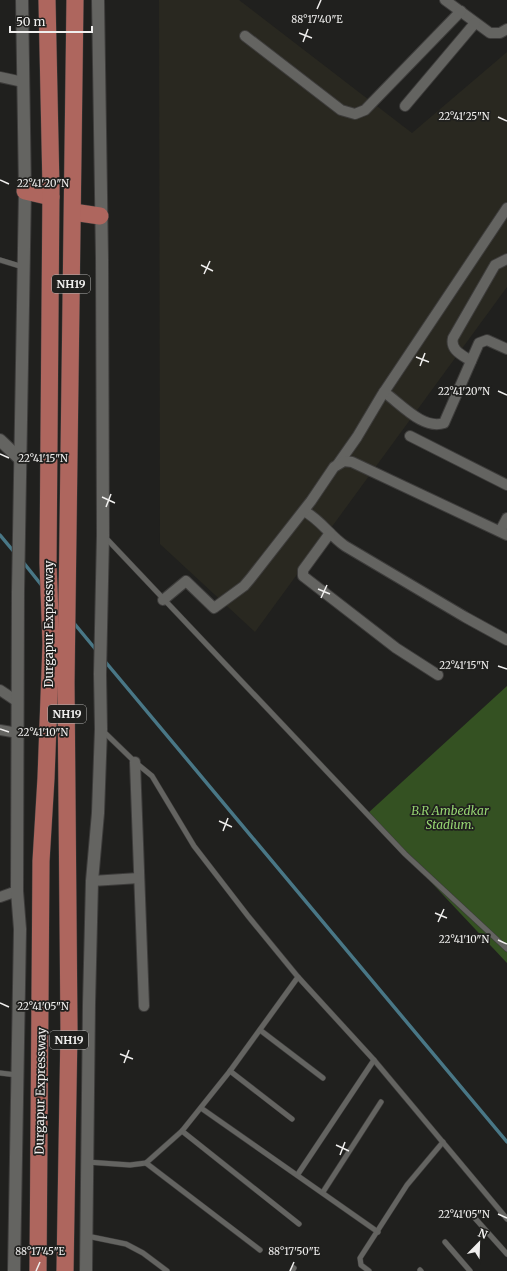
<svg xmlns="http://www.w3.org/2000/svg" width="507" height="1271" viewBox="0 0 507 1271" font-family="Merriweather,serif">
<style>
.built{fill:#292820}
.green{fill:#345122}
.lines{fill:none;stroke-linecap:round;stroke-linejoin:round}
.stream{stroke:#497786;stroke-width:3.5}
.service-casing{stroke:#3d3c3b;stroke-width:6}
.minor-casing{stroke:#3d3c3b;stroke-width:12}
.tertiary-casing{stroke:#3d3c3b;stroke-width:14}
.trunk-casing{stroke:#3d3c3b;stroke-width:18}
.service{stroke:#646461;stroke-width:5}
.minor{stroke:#646461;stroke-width:10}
.tertiary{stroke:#646461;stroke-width:12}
.trunk{stroke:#ae665e;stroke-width:17}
.ticks{fill:none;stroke:#f0efee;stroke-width:1.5}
.labels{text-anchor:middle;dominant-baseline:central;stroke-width:3.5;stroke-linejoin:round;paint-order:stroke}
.shield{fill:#20201e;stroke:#b2b1b0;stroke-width:1}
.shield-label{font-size:11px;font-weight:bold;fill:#f0efee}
.street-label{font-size:12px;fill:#f0efee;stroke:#20201e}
.park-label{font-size:12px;font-style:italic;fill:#96d572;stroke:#20201e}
.ticks-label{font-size:10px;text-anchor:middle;fill:#f0efee;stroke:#20201e;stroke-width:3.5;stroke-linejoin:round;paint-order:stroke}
</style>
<rect width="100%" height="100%" fill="#20201e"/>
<polygon class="built" points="159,0 239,0 412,133 507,52 507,287 255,632 160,544"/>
<polygon class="green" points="507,686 507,963 367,814"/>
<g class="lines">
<g class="stream">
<polyline points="0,535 15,553"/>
<polyline points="23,562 43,587"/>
<polyline points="73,622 97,651"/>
<polyline points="103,659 507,1142"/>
</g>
<defs>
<g id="service">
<polyline points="0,260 23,267"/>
<polyline points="105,537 405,854 507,949"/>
<polyline points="102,730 135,762 152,776 194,846 248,916 298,977 374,1060 507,1219"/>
<polyline points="260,1030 323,1078"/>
<polyline points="230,1071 292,1119"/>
<polyline points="0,1073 17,1075"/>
<polyline points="201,1108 378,1232"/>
<polyline points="182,1131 299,1224"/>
<polyline points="87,1162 130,1165 146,1163 182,1131 230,1071 298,977"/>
<polyline points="146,1163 260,1250"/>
<polyline points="298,1174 374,1060"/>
<polyline points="323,1192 381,1102"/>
<polyline points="473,1216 507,1254"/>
<polyline points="87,1236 126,1244 143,1253 167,1271"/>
<polyline points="445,1242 470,1271"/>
<polyline points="420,1270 421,1271"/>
<polyline points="292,1271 294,1268"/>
<polyline points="369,1271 361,1265 360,1258 407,1185 443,1142"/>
</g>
<g id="minor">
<polyline points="445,0 490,33 500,33 507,29"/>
<polyline points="245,36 341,110 355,114 365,110 461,11"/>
<polyline points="0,77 23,82"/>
<polyline points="405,106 475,23"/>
<path d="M471,361C462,355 450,350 453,338L495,265L507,259"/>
<path d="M384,392C401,404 423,430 444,423L479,343L487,340L507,349"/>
<polyline points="410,436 507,485"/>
<polyline points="338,464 357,437 382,395 507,208"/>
<path d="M304,511C321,520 329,535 345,546L465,617L507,640"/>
<polyline points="500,531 507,518"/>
<polyline points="330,533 303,570 303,576 396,648 438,675"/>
<polyline points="163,600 186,581 214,608 244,586 250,579 311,501 334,467 344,461 352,462 507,535"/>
<polyline points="0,690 18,702"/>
<polyline points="0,730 18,733"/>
<polyline points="135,762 144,1006"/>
<polyline points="92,881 139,878"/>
<polyline points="0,897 17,891"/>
</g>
<g id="tertiary">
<polyline points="0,440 21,460"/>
<polyline points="14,1271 20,929 17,891 18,592 25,191 22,0"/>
<polyline points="86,1271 89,1004 92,881 98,813 101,729 100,674 103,535 102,259 98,0"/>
</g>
<g id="trunk">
<polyline points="25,191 51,197"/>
<polyline points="73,212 100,216"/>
<polyline points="38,1271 41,861 46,778 51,644 48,563 51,188 47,0"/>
<polyline points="65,1271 69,1030 66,683 75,0"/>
</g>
</defs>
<use href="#service" class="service-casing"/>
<use href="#minor" class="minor-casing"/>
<use href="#tertiary" class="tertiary-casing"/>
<use href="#trunk" class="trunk-casing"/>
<use href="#service" class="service"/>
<use href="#minor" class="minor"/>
<use href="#tertiary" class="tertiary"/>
<use href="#trunk" class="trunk"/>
</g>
<path class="ticks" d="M317,9L321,0M299,33L312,38M303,42L308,29M498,117L507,121M0,180L9,184M201,265L213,271M204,274L210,261M416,357L429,362M420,366L425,353M498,391L507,395M0,454L9,458M102,497L115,503M106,507L111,494M318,589L330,594M321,598L327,585M498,666L507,669M0,729L9,732M219,821L232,827M223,831L228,818M435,913L447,918M438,922L444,909M498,940L507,944M0,1003L9,1007M120,1054L133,1059M124,1063L129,1050M336,1145L349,1151M340,1155L345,1142M498,1214L507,1218M36,1271L40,1262M290,1271L294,1262"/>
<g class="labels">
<g class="shield">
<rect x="52" y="275" width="38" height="18" rx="3"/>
<rect x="48" y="705" width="38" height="18" rx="3"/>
<rect x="50" y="1031" width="38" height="18" rx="3"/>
</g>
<g class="shield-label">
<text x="71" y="284">NH19</text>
<text x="67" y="714">NH19</text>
<text x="69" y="1040">NH19</text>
</g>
<g class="street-label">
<text transform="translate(48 624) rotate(-90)">Durgapur Expressway</text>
<text transform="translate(40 1091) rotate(-89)">Durgapur Expressway</text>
</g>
<g class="park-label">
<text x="450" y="810">B.R Ambedkar<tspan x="450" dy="14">Stadium.</tspan></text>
</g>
</g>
<g class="ticks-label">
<text x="317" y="23">88°17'40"E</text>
<text x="464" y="120">22°41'25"N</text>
<text x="43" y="187">22°41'20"N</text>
<text x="464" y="395">22°41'20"N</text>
<text x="43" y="462">22°41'15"N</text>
<text x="464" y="669">22°41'15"N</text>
<text x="43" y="736">22°41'10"N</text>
<text x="464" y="943">22°41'10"N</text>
<text x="43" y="1010">22°41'05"N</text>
<text x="464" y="1218">22°41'05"N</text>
<text x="40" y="1255">88°17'45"E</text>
<text x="294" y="1255">88°17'50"E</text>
</g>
<g transform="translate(479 1243) rotate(23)" stroke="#20201e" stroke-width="3" paint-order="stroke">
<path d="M0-3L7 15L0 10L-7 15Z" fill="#f0efee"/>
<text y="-6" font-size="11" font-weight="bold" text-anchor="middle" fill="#f0efee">N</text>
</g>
<path d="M10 26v6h82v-6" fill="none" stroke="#f0efee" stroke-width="2"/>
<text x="16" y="26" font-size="12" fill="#f0efee" stroke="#20201e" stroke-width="3" paint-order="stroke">50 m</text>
</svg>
